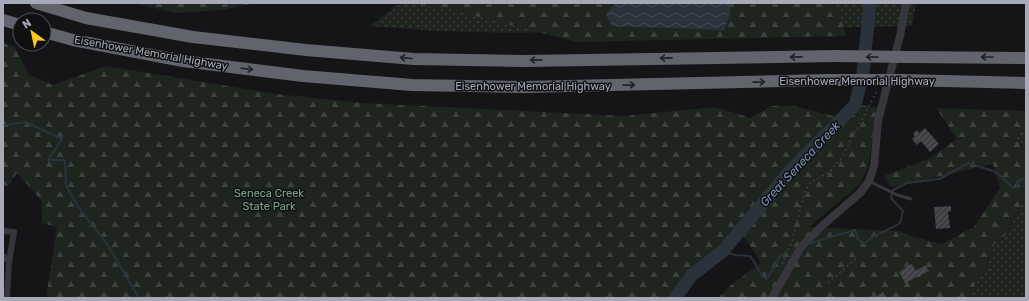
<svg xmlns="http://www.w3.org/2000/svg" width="1029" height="301" viewBox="0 0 1029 301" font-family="Rubik,sans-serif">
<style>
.green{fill:url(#green-dots)}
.forest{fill:url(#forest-firs)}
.water{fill:url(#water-waves)}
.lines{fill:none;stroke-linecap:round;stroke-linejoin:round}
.stream{stroke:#2a323b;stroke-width:2}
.river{stroke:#2a323b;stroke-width:13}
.building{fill:url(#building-hatch)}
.path{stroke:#3b3d43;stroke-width:1.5;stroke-dasharray:2 3;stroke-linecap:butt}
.service{stroke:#36363c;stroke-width:3}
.minor{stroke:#36363c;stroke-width:6}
.tertiary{stroke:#36363c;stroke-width:8}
.motorway{stroke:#61636d;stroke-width:12}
.motorway-bridge{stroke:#61636d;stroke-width:12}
.oneway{stroke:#202124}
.labels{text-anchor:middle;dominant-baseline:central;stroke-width:3;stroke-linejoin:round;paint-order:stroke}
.street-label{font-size:11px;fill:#a6aab8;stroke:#101012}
.park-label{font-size:11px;fill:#7ca482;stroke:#101012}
.water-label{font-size:12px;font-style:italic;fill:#7b94b4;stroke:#101012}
</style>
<defs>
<pattern id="green-dots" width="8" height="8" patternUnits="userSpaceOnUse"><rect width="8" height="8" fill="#1d251e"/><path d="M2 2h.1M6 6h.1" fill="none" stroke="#3b423d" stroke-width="1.8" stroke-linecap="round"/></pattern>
<pattern id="forest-firs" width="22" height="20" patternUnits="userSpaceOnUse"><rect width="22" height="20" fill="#1d251e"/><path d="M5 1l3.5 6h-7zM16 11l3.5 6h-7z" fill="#3b423d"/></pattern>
<pattern id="water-waves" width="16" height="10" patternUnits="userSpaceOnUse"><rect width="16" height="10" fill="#2a323b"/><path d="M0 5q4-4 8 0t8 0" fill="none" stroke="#464d55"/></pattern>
<pattern id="building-hatch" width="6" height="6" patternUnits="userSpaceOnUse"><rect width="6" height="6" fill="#3f3f44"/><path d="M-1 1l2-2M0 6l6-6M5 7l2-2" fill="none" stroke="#58585d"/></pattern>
</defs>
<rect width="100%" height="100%" fill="#151517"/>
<g class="green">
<polygon points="401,3 916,3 912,26 507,33 439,31 370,26"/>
<polygon points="1023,130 1026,130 1026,149 1015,139"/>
<polygon points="1026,196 1026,298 967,298 988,265 994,244 1005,237"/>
</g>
<g class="forest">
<polygon points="134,3 255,3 222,10 176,13"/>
<polygon points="403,3 616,3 606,14 612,26 724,30 729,17 731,3 836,3 846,36 577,42 445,8"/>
<polygon points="3,43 14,46 29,75 53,85 106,66 276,94 363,103 624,116 715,107 751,118 771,106 794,106 841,118 855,105 877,107 868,167 860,184 809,227 899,231 910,236 942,244 974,227 1000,188 993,164 891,187 884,176 930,158 957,139 936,108 1026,111 1026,130 1023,130 1015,139 1026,149 1026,196 1004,237 994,244 988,265 967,298 718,298 731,285 761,263 740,230 723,251 692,275 675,298 46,298 57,227 42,223 42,201 17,173 8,186 3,185"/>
</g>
<polygon class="water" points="616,3 731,3 729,17 724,30 612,26 606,14"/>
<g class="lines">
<g class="stream">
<polyline points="3,125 26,122 62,139 48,160 65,160 66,186 79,208 109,247 139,298"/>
<path d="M811,243L855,230L858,240L865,243C874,233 889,231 900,223L903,211L891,198L893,190L907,183L939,179L969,163L993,171L1003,178L1013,188L1017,187L1018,181L1026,178"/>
<path d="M723,251L735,255L750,256C756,263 758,271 764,278L767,279L780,256L785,253"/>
</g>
<polyline class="river" points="675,298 692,275 723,251 790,171 855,105 863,73 870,3"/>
</g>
<g class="building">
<polygon points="925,128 939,144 930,152 921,141 917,145 912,139 915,136 913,134 917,130 919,133"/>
<polygon points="951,206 951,211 948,212 950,228 936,229 934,207"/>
<polygon points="912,264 916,271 925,265 929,271 905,283 899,272"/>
<polygon points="883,292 887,298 874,298"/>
</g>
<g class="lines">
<g class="path">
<polyline points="782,264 793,239 805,191 811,182 829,172 841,159 878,89"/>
<polyline points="828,283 858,257"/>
<polyline points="762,298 766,293"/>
</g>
<polyline class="service" points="869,181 897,195 911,199"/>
<g class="minor">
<polyline points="3,231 14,232 9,262"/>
<polyline points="3,256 9,262 7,298"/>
</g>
<polyline class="tertiary" points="772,298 801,247 823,225 860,193 869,181 874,166 878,121 900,36 906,3"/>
<g class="motorway">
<polyline points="36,3 86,18 193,37 306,50 414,59 524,61 835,56"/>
<polyline points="3,20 20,25"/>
<polyline points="44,32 73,40 183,61 303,76 412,85 525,87 827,80"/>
<polyline points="910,57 1026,58"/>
<polyline points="902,80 1026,83"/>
</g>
<g class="motorway-bridge">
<polyline points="835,56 910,57"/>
<polyline points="827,80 902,80"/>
</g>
</g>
<defs><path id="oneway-shaft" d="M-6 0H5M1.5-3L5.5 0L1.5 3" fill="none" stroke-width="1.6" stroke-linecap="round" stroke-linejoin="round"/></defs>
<g class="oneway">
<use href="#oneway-shaft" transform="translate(796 57) rotate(179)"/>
<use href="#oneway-shaft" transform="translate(872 57) rotate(-179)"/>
<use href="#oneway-shaft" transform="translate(987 57) rotate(180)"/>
<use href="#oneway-shaft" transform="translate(406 58) rotate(-175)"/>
<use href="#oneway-shaft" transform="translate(666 58) rotate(179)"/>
<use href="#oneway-shaft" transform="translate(536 60) rotate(179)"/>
<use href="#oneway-shaft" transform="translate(247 69) rotate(7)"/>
<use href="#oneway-shaft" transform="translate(759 82) rotate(-1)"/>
<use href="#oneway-shaft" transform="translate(629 85) rotate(-1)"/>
</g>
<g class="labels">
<g class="street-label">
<text transform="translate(151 53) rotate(10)">Eisenhower Memorial Highway</text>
<text x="857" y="81">Eisenhower Memorial Highway</text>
<text x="533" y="86">Eisenhower Memorial Highway</text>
</g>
<g class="park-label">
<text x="269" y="193">Seneca Creek<tspan x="269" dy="13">State Park</tspan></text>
</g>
<g class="water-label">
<text transform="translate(800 164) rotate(-47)">Great Seneca Creek</text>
</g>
</g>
<rect width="1029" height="301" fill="none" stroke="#a6aab8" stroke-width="8"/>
<g transform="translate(32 32) rotate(327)"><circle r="19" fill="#101012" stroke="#4c4e54"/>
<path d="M0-3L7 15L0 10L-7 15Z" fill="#fac729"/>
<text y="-6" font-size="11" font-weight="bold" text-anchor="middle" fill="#a6aab8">N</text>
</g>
</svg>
